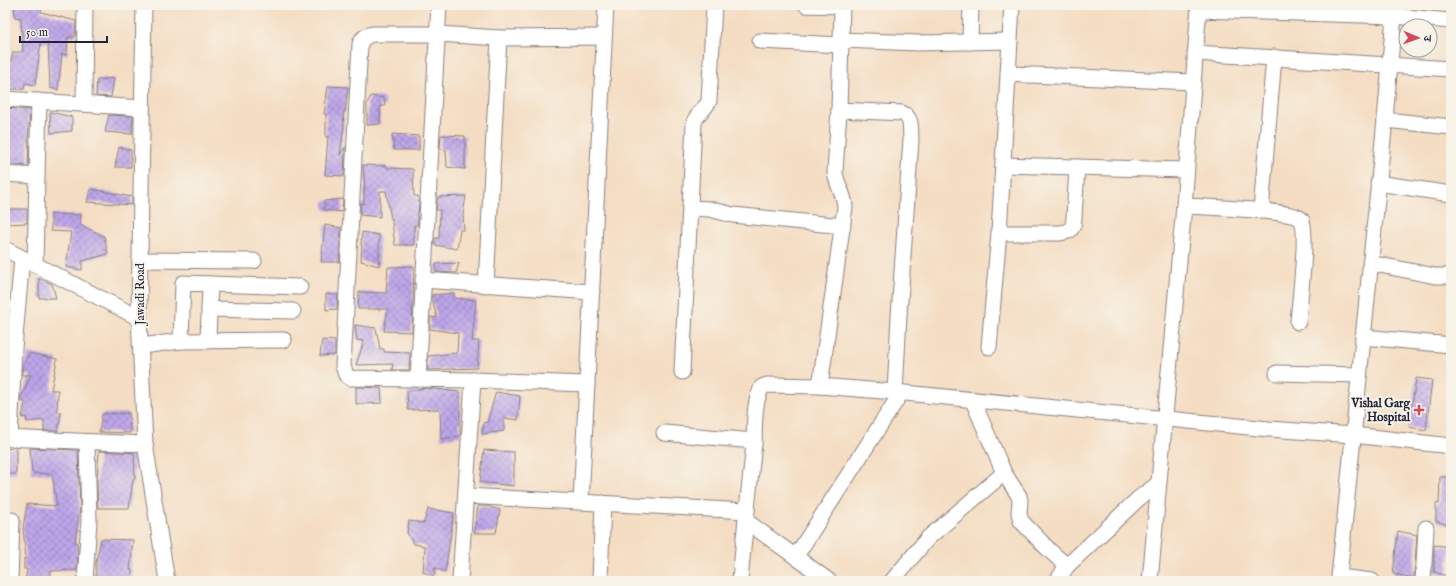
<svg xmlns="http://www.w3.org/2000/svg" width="1456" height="586" viewBox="0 0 1456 586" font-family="'IM FELL English','Noto Serif Devanagari',serif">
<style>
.building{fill:url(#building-cross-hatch)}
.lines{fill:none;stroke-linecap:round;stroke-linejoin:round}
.minor-casing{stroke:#8b807e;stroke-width:17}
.minor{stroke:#fff;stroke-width:15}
.poi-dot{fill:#d1495b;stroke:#f7f3e8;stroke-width:1.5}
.labels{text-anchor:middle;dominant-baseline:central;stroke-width:4;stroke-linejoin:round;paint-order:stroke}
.street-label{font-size:12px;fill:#22223b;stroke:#f7f3e8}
.poi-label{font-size:12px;font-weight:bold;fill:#22223b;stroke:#f7f3e8;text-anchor:end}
</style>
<defs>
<pattern id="building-cross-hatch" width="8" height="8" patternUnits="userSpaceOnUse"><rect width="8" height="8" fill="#bea6ea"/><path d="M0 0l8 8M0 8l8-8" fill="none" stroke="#9a87bf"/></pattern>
</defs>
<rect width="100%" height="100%" fill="#f7f3e8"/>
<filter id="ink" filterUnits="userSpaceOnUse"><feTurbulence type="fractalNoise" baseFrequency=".025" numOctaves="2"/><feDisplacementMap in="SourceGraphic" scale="8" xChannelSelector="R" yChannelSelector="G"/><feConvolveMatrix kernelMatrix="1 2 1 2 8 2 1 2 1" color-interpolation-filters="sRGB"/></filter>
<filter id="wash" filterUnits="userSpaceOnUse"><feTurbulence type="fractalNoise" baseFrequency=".012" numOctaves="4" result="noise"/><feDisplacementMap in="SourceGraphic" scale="16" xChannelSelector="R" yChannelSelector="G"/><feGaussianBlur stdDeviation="0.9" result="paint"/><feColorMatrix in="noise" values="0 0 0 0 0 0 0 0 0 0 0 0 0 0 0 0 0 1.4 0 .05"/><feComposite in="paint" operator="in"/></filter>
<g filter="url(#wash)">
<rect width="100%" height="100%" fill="#f4ddc2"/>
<g id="blocks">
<g class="building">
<polygon points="14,5 42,5 41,12 76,21 75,37 68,37 67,55 62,54 58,90 50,88 48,43 41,43 35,85 25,83 24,89 10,89 9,69 13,52 23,52 21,18 15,17"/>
<polygon points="114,78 111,97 96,96 97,80"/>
<polygon points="328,86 348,87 345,112 343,113 344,125 340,155 345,147 344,176 325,175 328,137 326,137 326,114 324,114"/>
<polygon points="371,96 384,98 385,106 380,106 380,124 367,125 367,103"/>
<polygon points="5,108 30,110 28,141 29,141 28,166 5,164"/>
<polygon points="50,112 72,117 72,131 51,133"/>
<polygon points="109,115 133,116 132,134 105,132"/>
<polygon points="392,134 419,136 419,150 394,150"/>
<polygon points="441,135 465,136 465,169 447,167 446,150 440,149"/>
<polygon points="119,147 131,150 131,167 115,167"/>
<polygon points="363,165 387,166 387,168 413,169 414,196 418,196 419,204 418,213 417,213 418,225 414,225 414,245 395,245 392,222 393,219 391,219 386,191 380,191 380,217 360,215 361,203 364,204 364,188 365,188"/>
<polygon points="91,189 132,197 132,205 87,202"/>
<polygon points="466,196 463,215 464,230 460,230 457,249 435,245 435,238 439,238 440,210 436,210 438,197"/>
<polygon points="343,199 342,212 324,210 324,201"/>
<polygon points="5,209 27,209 27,223 5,224"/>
<polygon points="51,214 81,215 80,225 104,236 108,254 82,261 82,270 66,267 71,232 51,231"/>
<polygon points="325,225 341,228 339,262 321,262"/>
<polygon points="362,232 379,235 379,266 361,261 362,245 361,245"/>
<polygon points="459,263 456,273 436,272 436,264"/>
<polygon points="414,266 412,332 384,331 388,309 358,309 359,292 386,293 388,267"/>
<polygon points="39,278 52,284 56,298 39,298"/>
<polygon points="454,293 454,298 476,300 472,341 479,341 477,368 428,370 428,356 457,353 458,333 430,329 430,317 437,318 432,299 432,295"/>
<polygon points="326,294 338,295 337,309 326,310"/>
<polygon points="355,325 376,328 380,349 384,349 384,352 410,353 409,370 392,370 393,364 356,365 364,341 357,340"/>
<polygon points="322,340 335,341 335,355 320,356"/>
<polygon points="29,353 57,359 51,390 58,390 57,412 61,412 58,431 44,431 44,420 27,422 26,417 22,418 25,402 21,401 21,397 31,375 22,375 22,370"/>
<polygon points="1416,378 1432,380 1426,430 1409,427"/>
<polygon points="356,387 381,388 382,403 356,404"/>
<polygon points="427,388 460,392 460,436 441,439 440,409 408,410 407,391"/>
<polygon points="496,392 520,396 518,420 504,418 504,431 482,434 484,422 487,423"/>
<polygon points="129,413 130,433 99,432 102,414"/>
<polygon points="5,448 16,449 16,474 5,474"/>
<polygon points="30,448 78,450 80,508 75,542 77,543 78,555 77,570 50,571 50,581 25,581 27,569 24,569 24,558 26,558 23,528 27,504 57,506 52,474 32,473"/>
<polygon points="484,450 514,452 514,486 480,482"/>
<polygon points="99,451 134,453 135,479 133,479 129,508 98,508 97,481"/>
<polygon points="1440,477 1451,477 1451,526 1436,521 1436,503 1439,504"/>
<polygon points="478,506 487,506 500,510 496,533 474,533"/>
<polygon points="428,509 454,513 445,572 435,568 434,576 423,572 425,546 414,544 407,533 409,521 424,523"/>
<polygon points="1398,531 1417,535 1414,578 1393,574"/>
<polygon points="101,539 133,540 130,570 132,570 131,581 96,581 96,562"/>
<polygon points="1434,545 1451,547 1447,576 1434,572"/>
</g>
</g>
</g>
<g filter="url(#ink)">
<use href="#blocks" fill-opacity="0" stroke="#8b807e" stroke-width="1"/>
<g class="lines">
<defs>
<g id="minor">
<polyline points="144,5 139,318 145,444 167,581"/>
<polyline points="806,5 842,6"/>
<path d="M842,5L839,110L902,113C913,118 910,129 911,139L899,316L895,392"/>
<polyline points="1395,5 1385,120 1451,127"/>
<polyline points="1199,10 1394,16 1451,21"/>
<polyline points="841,40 919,43 1010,41"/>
<polyline points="760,41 841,45"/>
<polyline points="970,42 971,5"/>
<polyline points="1195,53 1451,69"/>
<polyline points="1008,74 1193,82"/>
<polyline points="5,99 142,108"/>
<polyline points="84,104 85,5"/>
<polyline points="1003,165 1185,170"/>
<polyline points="5,174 37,176 35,264"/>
<polyline points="37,176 39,101"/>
<polyline points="1378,183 1451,194"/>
<path d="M1184,206C1199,207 1295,210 1301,219C1309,230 1299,305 1298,322"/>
<polyline points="691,208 709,209 733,215 843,226"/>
<polyline points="1261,211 1274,57"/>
<polyline points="999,233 1060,233 1069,231 1073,226 1074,218 1077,167"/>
<polyline points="5,249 139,318"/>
<polyline points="140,260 254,261"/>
<polyline points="1370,263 1435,276 1451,276"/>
<polyline points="423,280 592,292"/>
<polyline points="486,285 499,38"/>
<polyline points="209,309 293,311"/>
<polyline points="1363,337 1451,345"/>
<polyline points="181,341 284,340"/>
<polyline points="208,341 210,284"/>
<polyline points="141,346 181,341 183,283 300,287"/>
<polyline points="989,347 999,233 1012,5"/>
<path d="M682,372L694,123C697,112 705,110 709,101L714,5"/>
<polyline points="1277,373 1359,375"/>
<polyline points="418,379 439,5"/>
<polyline points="473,380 587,384"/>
<path d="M820,386L845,207C845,195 836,184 835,172L839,110"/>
<polyline points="973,401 1004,473 1019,496 1020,501 1019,513 1021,521 1049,550 1067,566 1057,581"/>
<polyline points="664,433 754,441"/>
<polyline points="5,438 145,444"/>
<polyline points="10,438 14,348 22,258"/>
<polyline points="466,496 747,511"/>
<polyline points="581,502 606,5"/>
<polyline points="746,521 829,581"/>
<polyline points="796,556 901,393"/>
<polyline points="1067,566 1138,499 1159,483"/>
<polyline points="10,581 12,520"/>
<polyline points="85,581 89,520 87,442"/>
<path d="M460,581L473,380L350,378L346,375L343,366L360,44C362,38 367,35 373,34H438L499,38L604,37"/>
<polyline points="600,581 603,503"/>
<path d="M740,581C744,535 749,490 754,444C755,425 753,404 762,387L767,385L820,386L895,392L1269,429L1353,435L1451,446"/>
<polyline points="892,581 928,538 1004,473"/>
<polyline points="1150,581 1184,206 1199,5"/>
<polyline points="1372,581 1339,577 1385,120"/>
<polyline points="1423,581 1426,528"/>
</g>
</defs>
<use href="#minor" class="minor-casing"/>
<use href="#minor" class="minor"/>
</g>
</g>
<path class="poi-dot" d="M1417 404h4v4h4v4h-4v4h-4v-4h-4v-4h4z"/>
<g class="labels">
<g class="street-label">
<text transform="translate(140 294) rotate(-90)">Jawadi Road</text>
</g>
<g class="poi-label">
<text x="1410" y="403">Vishal Garg<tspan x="1410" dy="14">Hospital</tspan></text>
</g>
</g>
<rect width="1456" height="586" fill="none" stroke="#f7f3e8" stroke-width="20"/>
<g transform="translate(1418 38) rotate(92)"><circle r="19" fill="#f7f3e8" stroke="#a29fa3"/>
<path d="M0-3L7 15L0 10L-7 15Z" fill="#d1495b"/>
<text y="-6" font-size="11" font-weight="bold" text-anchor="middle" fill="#22223b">उ</text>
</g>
<path d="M20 36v6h87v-6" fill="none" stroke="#22223b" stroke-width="2"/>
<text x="26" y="36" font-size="12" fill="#22223b" stroke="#f7f3e8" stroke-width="3" paint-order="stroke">50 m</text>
</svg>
